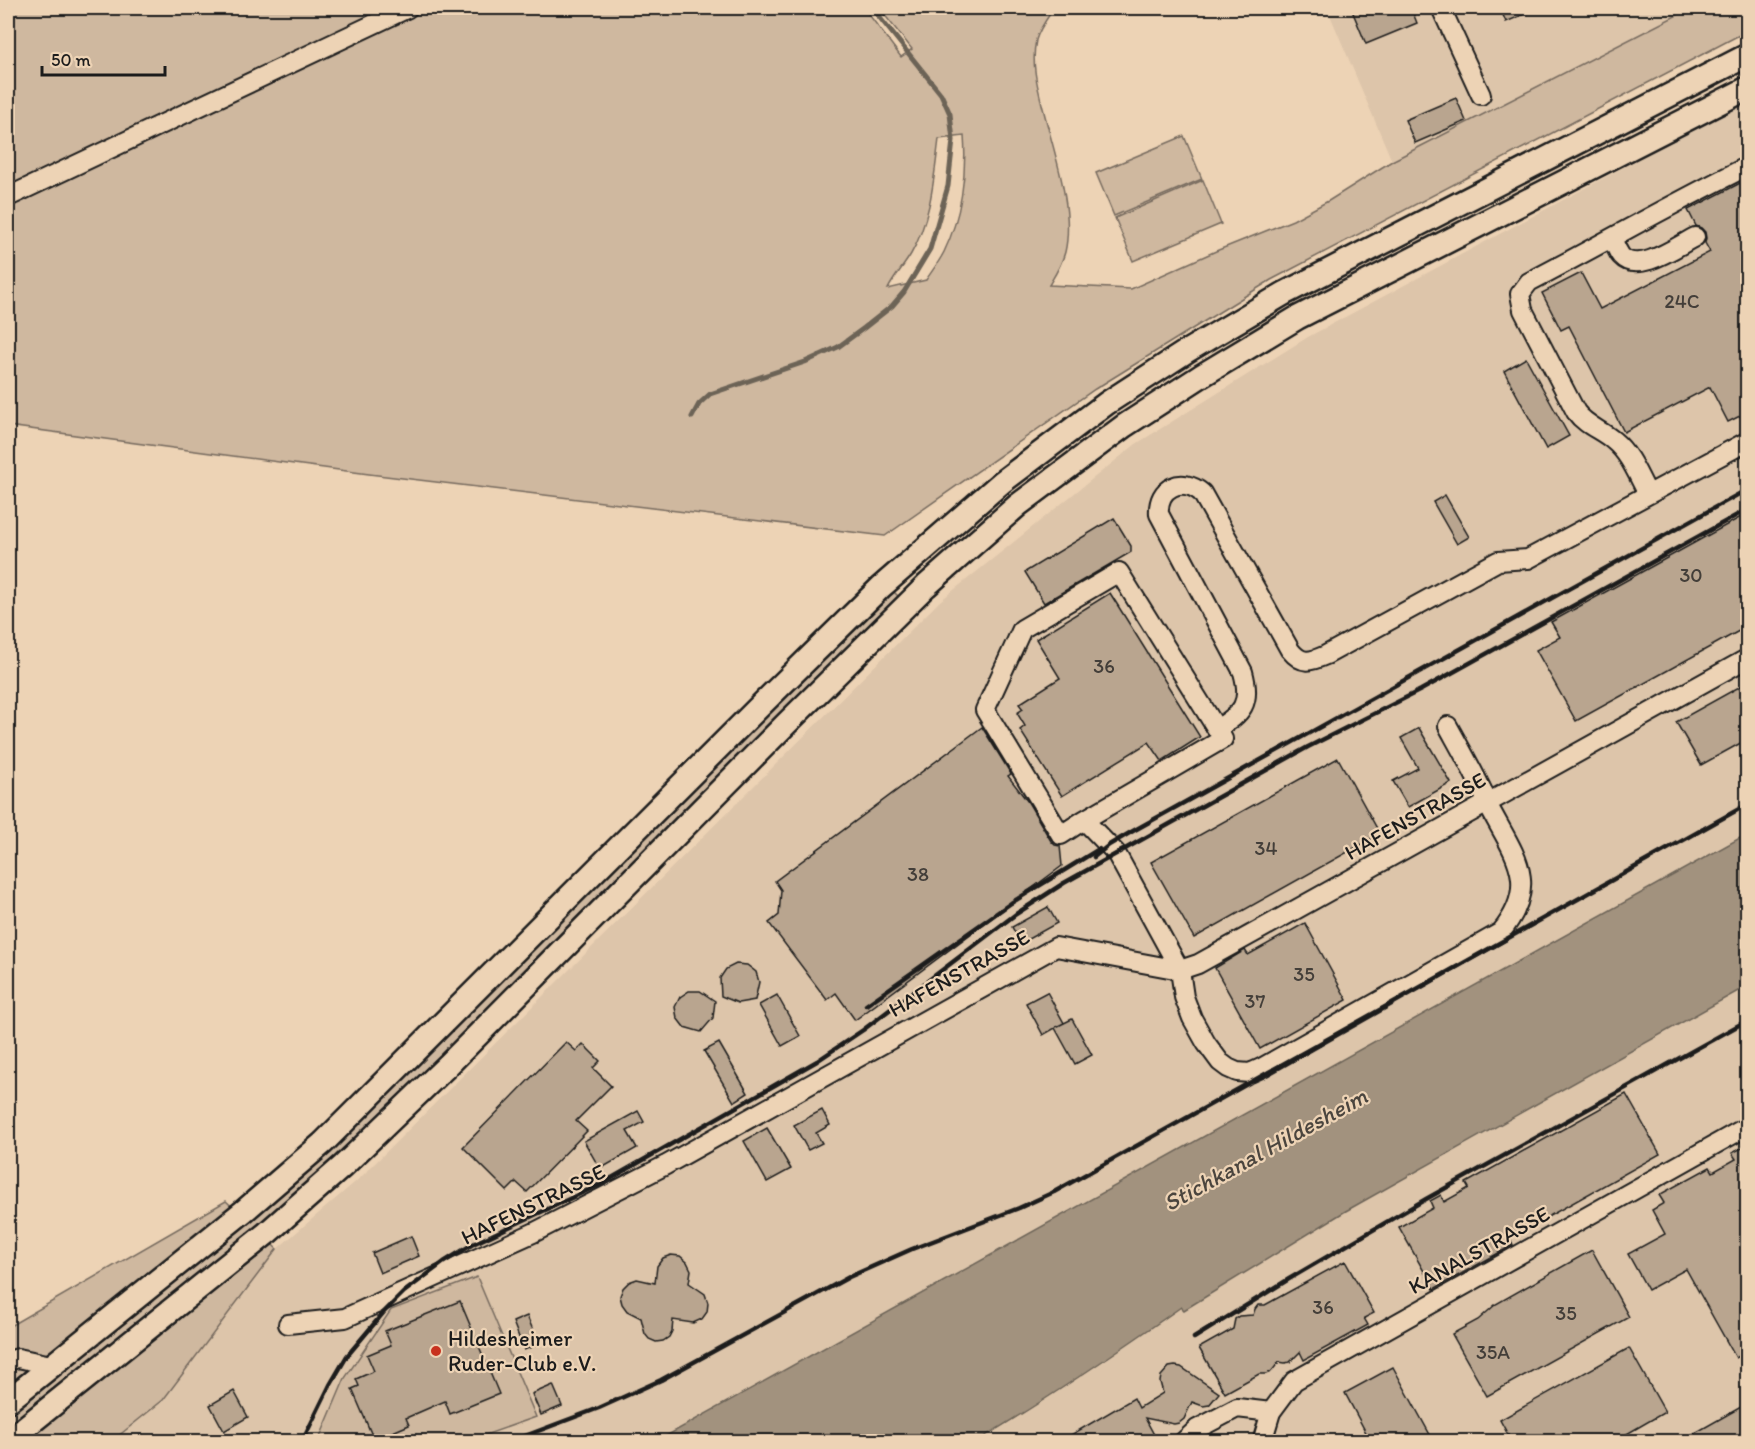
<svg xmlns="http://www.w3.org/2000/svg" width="1755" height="1449" viewBox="0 0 1755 1449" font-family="Itim,sans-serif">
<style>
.built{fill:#ddc5aa}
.green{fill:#cfb89f;stroke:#766a5e;stroke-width:1.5;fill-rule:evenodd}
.water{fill:#a2927e;stroke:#6c6357;stroke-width:1.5}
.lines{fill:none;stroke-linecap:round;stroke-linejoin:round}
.stream{stroke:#6c6357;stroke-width:5}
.building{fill:#b9a58f;stroke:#1c1c1c;stroke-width:1.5}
.minor-casing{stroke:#1c1c1c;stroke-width:22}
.major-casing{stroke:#1c1c1c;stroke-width:27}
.minor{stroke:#edd3b5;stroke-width:18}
.major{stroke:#edd3b5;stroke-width:22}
.rail{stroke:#1c1c1c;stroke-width:4.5}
.poi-dot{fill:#c8321e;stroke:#edd3b5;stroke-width:2}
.labels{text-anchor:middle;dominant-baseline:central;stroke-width:4.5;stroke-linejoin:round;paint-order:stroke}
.number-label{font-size:20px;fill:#433e39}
.street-label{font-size:22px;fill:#1c1c1c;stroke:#edd3b5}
.poi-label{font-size:22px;fill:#1c1c1c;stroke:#edd3b5;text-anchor:start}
.water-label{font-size:24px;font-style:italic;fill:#4b453e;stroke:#edd3b5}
</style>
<rect width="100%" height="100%" fill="#edd3b5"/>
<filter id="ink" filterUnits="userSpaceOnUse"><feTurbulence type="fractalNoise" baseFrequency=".0167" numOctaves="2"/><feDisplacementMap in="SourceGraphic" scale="12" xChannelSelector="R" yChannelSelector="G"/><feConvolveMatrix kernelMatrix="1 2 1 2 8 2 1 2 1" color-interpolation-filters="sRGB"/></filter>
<g filter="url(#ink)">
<g class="built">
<polygon points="1327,8 1691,8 1392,161"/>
<polygon points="1747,101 1747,834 657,1441 112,1442 163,1400 277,1249 361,1177 940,601 1136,444 1308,337"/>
<polygon points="1747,986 1747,1441 977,1442 1017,1418 1106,1360 1181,1306 1184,1310 1344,1212"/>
</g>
<g class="green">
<polygon points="8,8 395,8 8,192"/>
<path d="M421,8H864L901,57L912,49L879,8H1054C1048,17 1039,29 1036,40C1031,63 1037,85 1043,108C1053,150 1075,209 1065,252C1062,264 1055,275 1049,285L1131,289L1216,251L1293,220L1330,200L1392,161L1691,8H1747V31L1271,280L1095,389L885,536L369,474L8,426V203ZM964,136C967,175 961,217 944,252C939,262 932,271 926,280L888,289C894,277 904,266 911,254C931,220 934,177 939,139Z"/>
<polygon points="1184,136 1202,179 1114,216 1096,173"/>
<polygon points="1203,180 1221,224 1133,261 1115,218"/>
<polygon points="891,589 900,598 443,1054 336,1158 256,1229 277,1249 163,1400 112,1441 8,1441 8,1327 226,1201 247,1221"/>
<polygon points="477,1277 536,1417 468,1441 318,1442 345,1378 391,1310"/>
</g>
<path class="water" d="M1747,834V986L1344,1212L1184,1310L1181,1307C1114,1354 1047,1400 977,1441H657Z"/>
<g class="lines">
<polyline class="stream" points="692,417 699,404 710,394 805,362 838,347 864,328 892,306 904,292 930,249 948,186 953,140 950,114 941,94 872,8"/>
</g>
<g class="building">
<polygon points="1351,8 1411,8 1417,23 1366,44"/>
<polygon points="1500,8 1539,8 1506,22"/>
<polygon points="1456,98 1466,121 1415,143 1405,120"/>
<polygon points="1748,179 1748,412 1728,422 1710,387 1624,432 1569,326 1561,330 1542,293 1581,273 1600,309 1710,252 1705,243 1706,238 1705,232 1701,228 1696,226 1688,210"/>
<polygon points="1526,358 1569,436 1546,449 1504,371"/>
<polygon points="1445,495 1469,537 1457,544 1433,502"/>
<polygon points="1741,517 1748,529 1748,626 1576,721 1536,650 1560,637 1551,622"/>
<polygon points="1114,518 1131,546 1131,552 1044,603 1025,572"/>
<polygon points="1110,593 1200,737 1162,761 1149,742 1062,796 1020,730 1025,726 1017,713 1023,709 1019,704 1060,678 1036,639"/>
<polygon points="1748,682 1748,739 1701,765 1676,722"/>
<polygon points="982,727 1011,774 1008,776 1028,802 1051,841 1055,845 1060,846 1062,866 855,1020 836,993 827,1000 769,923 779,915 781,890 775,881"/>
<polygon points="1419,728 1451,783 1408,807 1393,781 1418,768 1401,738"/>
<polygon points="1338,758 1380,834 1194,938 1151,862"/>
<polygon points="1048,907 1057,923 1021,943 1012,927"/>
<polygon points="1305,923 1347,1000 1260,1049 1215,968 1245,950 1248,955"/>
<polygon points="736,964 747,965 756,972 759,982 755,1000 738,1003 721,996 720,978 726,969"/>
<polygon points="689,991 700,991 715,1001 713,1018 701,1032 684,1027 677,1018 675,1007 680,997"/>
<polygon points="1047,992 1064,1023 1056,1027 1072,1019 1092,1055 1075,1064 1055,1028 1043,1035 1026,1003"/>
<polygon points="777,995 800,1036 782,1046 759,1005"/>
<polygon points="566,1042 576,1051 583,1044 600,1061 593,1068 611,1086 576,1121 587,1131 527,1192 516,1182 507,1191 463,1147"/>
<polygon points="719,1043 748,1093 734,1102 704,1051"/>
<polygon points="1626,1094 1660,1154 1510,1238 1513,1245 1434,1289 1399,1227 1433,1208 1430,1201 1441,1195 1444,1202 1469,1188 1466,1183"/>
<polygon points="822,1110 830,1125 816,1133 822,1143 808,1150 794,1125"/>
<polygon points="638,1111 644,1122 627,1131 637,1148 600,1169 584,1141"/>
<polygon points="767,1128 791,1169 767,1182 744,1141"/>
<polygon points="1748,1145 1748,1351 1736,1358 1686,1269 1648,1290 1628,1254 1665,1234 1652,1210 1664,1203 1659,1195 1710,1167 1713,1172 1736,1159 1732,1153"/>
<polygon points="411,1236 419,1256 380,1273 372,1253"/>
<polygon points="1592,1250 1629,1317 1487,1396 1452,1334 1478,1320 1496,1304"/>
<polygon points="671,1255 680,1256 687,1262 691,1270 689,1283 705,1294 708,1303 707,1312 702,1319 693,1323 673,1320 672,1331 669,1337 663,1341 656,1342 649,1339 645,1334 641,1318 627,1311 622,1304 620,1296 623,1288 629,1282 637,1279 655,1283 657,1266 663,1258"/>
<polygon points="1345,1261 1374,1313 1364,1318 1368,1325 1304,1360 1300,1352 1290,1362 1285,1363 1279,1362 1271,1372 1266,1374 1259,1374 1225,1393 1199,1348 1233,1329 1235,1319 1239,1316 1253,1315 1255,1309 1258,1305 1265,1305"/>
<polygon points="460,1301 499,1394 450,1414 445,1401 406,1418 409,1425 374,1440 352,1389 359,1386 356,1379 374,1371 367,1355 391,1345 385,1331"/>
<polygon points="527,1316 539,1344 524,1350 513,1322"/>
<polygon points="1629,1348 1665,1412 1613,1442 1512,1442 1500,1420"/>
<polygon points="1175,1366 1181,1367 1219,1393 1209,1405 1203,1406 1192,1402 1184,1419 1179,1423 1174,1424 1145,1418 1158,1442 1059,1442 1134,1398 1139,1408 1163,1393 1160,1382 1161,1376 1169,1367"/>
<polygon points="1393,1367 1434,1442 1371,1442 1345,1393"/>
<polygon points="553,1385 562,1406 541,1415 532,1394"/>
<polygon points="234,1391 248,1417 224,1431 210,1405"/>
<polygon points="1748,1403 1748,1442 1679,1442"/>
</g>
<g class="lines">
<defs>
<g id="minor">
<polyline points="1441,8 1481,95"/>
<polyline points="8,197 408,8"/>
<path d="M1612,239C1615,244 1617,251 1621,256C1638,275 1677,246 1695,237"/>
<path d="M1648,494C1638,476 1630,454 1614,441C1602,430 1586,426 1576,412L1523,310L1520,294L1529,282C1602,244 1673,203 1748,166"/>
<path d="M1217,729C1242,713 1252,704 1243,672L1159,514C1157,487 1182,476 1202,493L1290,650C1302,665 1310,662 1326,655L1498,561L1528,559L1748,441"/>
<path d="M1084,820L1061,835L985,710L1022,629L1119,572L1223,739L1084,820L1116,853L1180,970L1184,997L1192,1018L1206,1043L1220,1062L1228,1068L1237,1072L1250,1073L1261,1068L1501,932C1542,882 1512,852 1488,805C1485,799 1484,793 1481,788C1471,767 1459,746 1448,726"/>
<polyline points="288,1324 345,1318 533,1233 666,1165 1056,947 1180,970 1198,964 1748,658"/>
<polyline points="8,1361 18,1358 51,1365"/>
<polyline points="1183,1442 1197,1429 1237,1408 1271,1412"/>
<polyline points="1262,1442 1271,1412 1294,1381 1748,1126"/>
</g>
<g id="major">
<polyline points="8,1401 244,1211 323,1143 766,700 881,587 1002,482 1107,403 1187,351 1285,293 1748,55"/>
<polyline points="8,1441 267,1233 343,1166 448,1065 786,724 926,586 1018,505 1124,426 1201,376 1297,318 1748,88"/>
</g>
</defs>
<use href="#minor" class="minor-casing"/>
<use href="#major" class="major-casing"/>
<use href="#minor" class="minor"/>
<use href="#major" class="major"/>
<g class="rail">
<polyline points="1094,857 1109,845 1133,831 1748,489"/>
<polyline points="866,1005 1011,903 1099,849"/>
<polyline points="1194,1338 1289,1279 1426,1199 1748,1020"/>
<polyline points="302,1442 330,1385 347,1356 384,1312 404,1292 444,1262 473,1244 603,1183 817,1061 863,1030 1016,914 1064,883 1308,747 1421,690 1748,509"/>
<polyline points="509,1442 599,1408 661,1380 849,1277 912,1249 1019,1208 1054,1192 1748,804"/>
</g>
</g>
</g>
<circle class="poi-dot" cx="436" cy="1351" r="6"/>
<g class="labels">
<g class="number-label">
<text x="1682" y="301">24C</text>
<text x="1691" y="575">30</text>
<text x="1104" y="666">36</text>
<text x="1266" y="848">34</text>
<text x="918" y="874">38</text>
<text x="1304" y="974">35</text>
<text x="1255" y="1001">37</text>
<text x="1323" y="1307">36</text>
<text x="1566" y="1313">35</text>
<text x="1493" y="1352">35A</text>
</g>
<g class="street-label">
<text transform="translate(1415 816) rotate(-29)">HAFENSTRASSE</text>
<text transform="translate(959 973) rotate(-29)">HAFENSTRASSE</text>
<text transform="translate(533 1204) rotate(-26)">HAFENSTRASSE</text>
<text transform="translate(1479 1250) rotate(-29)">KANALSTRASSE</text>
</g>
<g class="poi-label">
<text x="448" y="1338">Hildesheimer<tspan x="448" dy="25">Ruder-Club e.V.</tspan></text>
</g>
<g class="water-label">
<text transform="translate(1265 1149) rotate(-29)">Stichkanal Hildesheim</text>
</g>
</g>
<rect width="1755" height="1449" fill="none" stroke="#edd3b5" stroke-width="30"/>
<rect x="15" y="15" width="1725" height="1419" fill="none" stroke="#1c1c1c" stroke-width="2" filter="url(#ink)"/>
<path d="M42 66v9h123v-9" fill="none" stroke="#1c1c1c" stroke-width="3"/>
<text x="51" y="66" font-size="18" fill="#1c1c1c" stroke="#edd3b5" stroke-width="4.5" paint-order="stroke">50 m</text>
</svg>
